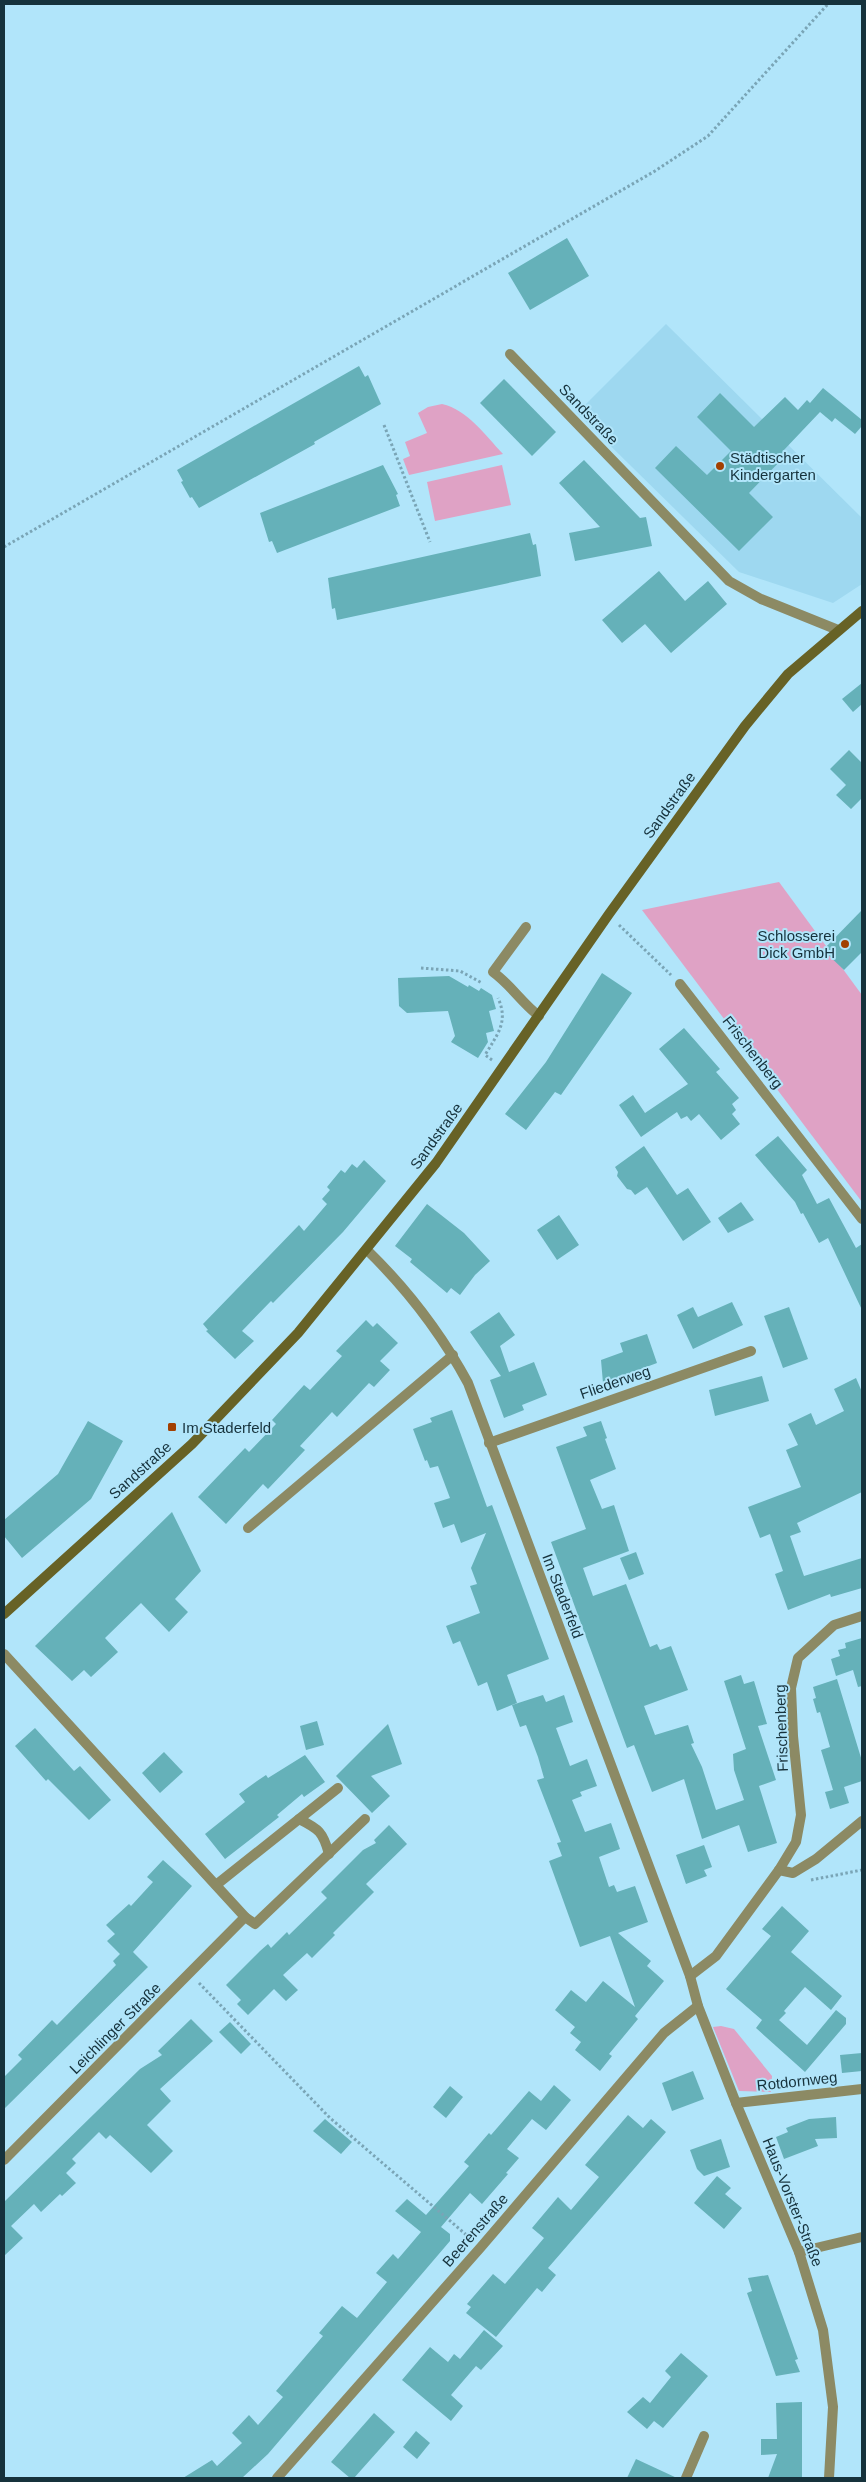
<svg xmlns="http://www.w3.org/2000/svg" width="866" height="2482" viewBox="0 0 866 2482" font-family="Helvetica,sans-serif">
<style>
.built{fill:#9ed8f0}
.green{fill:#dfa2c5}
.building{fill:#65b1b9}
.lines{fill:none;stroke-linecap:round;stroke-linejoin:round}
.path{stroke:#7aa5b6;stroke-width:3;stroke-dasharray:2.5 2.5;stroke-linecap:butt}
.lane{stroke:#8c8a64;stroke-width:10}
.street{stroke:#8c8a64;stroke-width:10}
.secondary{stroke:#676226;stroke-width:10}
.poi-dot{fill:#a24001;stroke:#b1e5fa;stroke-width:2}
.labels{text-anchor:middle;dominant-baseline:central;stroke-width:4;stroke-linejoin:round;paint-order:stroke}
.street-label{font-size:15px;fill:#16323c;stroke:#b1e5fa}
.poi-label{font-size:15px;fill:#16323c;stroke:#b1e5fa;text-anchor:start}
</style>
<rect width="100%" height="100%" fill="#b1e5fa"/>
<polygon class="built" points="666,324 862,518 862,584 833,603 739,572 577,413"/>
<g class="green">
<path d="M442,404C468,410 485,435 503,454L409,475L403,459L410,456L405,442L427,433L418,413L428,407Z"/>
<polygon points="502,465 511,505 435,521 427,482"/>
<polygon points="779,882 862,995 862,1202 642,910"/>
<polygon points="721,2026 734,2029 772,2076 771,2092 739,2091 713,2027"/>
</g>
<g class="building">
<polygon points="567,238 589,276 530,310 508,273"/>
<polygon points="359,366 365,377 368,375 381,404 314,442 315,444 297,454 199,508 192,497 190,498 181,482 183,481 177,470"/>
<polygon points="504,379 556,432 532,456 480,403"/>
<polygon points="823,388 862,420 862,426 855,434 835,418 832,422 820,412 783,451 787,454 749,493 773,517 739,551 655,468 676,446 707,475 731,451 697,417 720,393 754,427 785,397 798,410 807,400 810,403"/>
<polygon points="584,460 640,518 646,517 652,546 575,561 569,533 600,527 559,483"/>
<polygon points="383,465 398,494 396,495 400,506 277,553 272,541 269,542 260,513"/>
<polygon points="530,533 533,545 536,544 541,576 337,620 335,608 332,609 328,578"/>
<polygon points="659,571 685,601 708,581 727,604 671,653 645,624 622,643 602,620"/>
<polygon points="862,683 862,704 853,712 842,699"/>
<polygon points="849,750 862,763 862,801 861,799 851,809 836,795 846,785 830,769"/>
<polygon points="862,910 862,952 844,970 823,950"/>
<polygon points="602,973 632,993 561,1095 555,1092 526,1130 505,1114 546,1062"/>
<polygon points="449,976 468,987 469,985 479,991 481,988 492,995 496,1009 489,1011 494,1031 486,1033 488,1042 478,1058 451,1042 455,1036 448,1011 407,1013 399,1006 398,978"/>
<polygon points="684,1028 720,1069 716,1072 739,1098 732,1104 736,1110 732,1114 740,1124 721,1140 699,1114 691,1121 687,1116 681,1119 677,1112 641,1137 619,1105 633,1095 645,1113 688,1084 659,1049"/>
<polygon points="778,1136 807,1170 802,1175 817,1204 829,1198 856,1248 862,1244 862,1310 828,1238 819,1243 803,1213 801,1214 795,1202 755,1155"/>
<polygon points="644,1146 677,1195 688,1188 711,1222 683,1241 647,1187 635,1195 631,1190 627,1189 617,1176 618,1172 615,1167"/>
<polygon points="364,1160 386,1181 343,1232 273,1303 271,1301 242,1331 254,1341 235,1359 206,1331 208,1330 203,1324 299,1225 304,1231 327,1204 322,1199 330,1190 327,1187 341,1170 345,1173 352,1164 357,1168"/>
<polygon points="741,1202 754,1220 728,1233 718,1218"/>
<polygon points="427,1204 464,1233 490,1261 475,1275 460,1295 451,1288 447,1293 410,1262 412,1259 395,1246"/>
<polygon points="559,1215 579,1245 557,1260 537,1230"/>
<polygon points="732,1302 743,1325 693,1349 677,1315 693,1307 698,1317"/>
<polygon points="789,1307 808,1359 783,1368 764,1316"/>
<polygon points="499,1312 515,1335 500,1346 509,1372 534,1362 547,1395 522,1405 524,1410 504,1418 490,1380 501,1376 470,1332"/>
<polygon points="366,1320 373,1327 377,1323 398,1343 380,1361 390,1370 374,1387 369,1383 337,1417 332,1412 300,1446 305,1450 268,1489 263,1484 226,1524 198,1497 245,1448 249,1452 276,1424 272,1420 304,1385 310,1390 342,1356 336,1351"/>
<polygon points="647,1334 657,1363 603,1383 601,1360 623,1352 620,1343"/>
<polygon points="762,1376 769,1401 715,1416 709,1390"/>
<polygon points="856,1378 862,1392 862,1492 797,1523 801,1532 790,1536 804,1576 862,1558 862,1588 831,1597 830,1594 788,1610 775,1574 783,1571 770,1534 760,1538 748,1507 801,1487 786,1450 798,1445 788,1424 811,1413 816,1425 844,1411 834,1389"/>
<polygon points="452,1410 487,1507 492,1505 549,1659 507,1675 517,1703 497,1711 487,1682 478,1686 460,1641 453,1644 446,1626 480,1613 470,1586 477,1584 471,1568 486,1533 461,1543 454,1524 443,1528 434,1503 450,1498 438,1466 430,1468 427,1460 425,1461 413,1429 432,1422 430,1418"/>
<polygon points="88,1421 123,1441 91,1499 22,1558 4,1536 4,1520 58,1474"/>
<polygon points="601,1421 607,1438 605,1439 616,1469 590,1480 602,1509 614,1505 629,1551 583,1568 593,1596 626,1584 650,1647 657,1644 660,1650 671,1646 688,1690 644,1706 655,1735 688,1725 694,1743 691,1744 702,1767 716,1810 744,1800 734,1770 733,1754 746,1749 724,1681 741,1675 744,1684 754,1681 767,1724 758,1726 776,1780 759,1786 777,1843 748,1852 739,1825 702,1839 684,1779 652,1792 634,1745 627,1748 551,1542 586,1529 556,1447 587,1436 583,1427"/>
<polygon points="172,1512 201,1571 175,1599 188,1612 169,1632 141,1603 105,1638 118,1652 91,1677 84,1670 72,1681 35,1646"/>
<polygon points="636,1552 644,1574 629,1580 620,1558"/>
<polygon points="862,1638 862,1686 858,1687 853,1670 836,1676 831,1659 840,1656 838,1650 846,1648 845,1643"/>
<polygon points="837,1679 862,1761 862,1781 844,1787 849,1803 830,1809 825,1792 833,1790 821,1750 830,1747 820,1712 817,1713 813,1699 816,1698 813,1687"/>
<polygon points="543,1695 546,1702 564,1695 573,1722 556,1728 570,1766 587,1759 597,1786 580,1792 582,1796 572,1800 585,1832 611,1823 620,1849 599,1857 609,1887 614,1885 617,1892 635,1886 648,1922 618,1933 651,1961 647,1966 664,1981 635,2016 638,2019 609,2054 612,2056 600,2071 575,2050 581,2042 570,2033 575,2027 555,2010 571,1990 586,2002 603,1981 635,2007 610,1936 580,1947 549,1861 562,1856 557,1843 561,1842 537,1780 544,1778 538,1757 526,1725 520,1727 512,1705"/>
<polygon points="317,1721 324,1745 306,1750 300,1726"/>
<polygon points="388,1724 402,1764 371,1776 390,1796 372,1813 336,1776"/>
<polygon points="35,1728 74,1771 80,1766 111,1800 89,1820 48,1779 46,1781 15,1746"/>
<polygon points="164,1752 183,1772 160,1793 142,1773"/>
<polygon points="305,1755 325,1782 304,1797 302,1794 277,1815 279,1817 225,1859 205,1834 245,1802 239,1794 257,1781 266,1775 268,1778"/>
<polygon points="389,1825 407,1844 366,1884 374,1892 333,1933 335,1935 312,1958 307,1953 283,1975 298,1990 286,2001 274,1989 248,2015 237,2004 241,2000 226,1985 260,1951 268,1944 271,1948 287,1932 289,1935 327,1898 321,1892 363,1850 376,1843 374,1840"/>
<polygon points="704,1845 712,1867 704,1870 707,1876 686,1884 676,1855"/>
<polygon points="163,1860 192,1886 133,1952 148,1967 4,2109 4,2077 22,2059 18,2055 52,2020 57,2025 116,1965 113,1961 120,1954 107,1941 115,1934 106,1925 129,1904 131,1906 153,1882 147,1877"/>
<polygon points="782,1906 809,1931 791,1952 842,1996 831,2010 805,1987 784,2011 786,2013 779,2020 807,2045 836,2010 846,2018 846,2024 805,2072 756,2028 762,2020 726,1989 771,1936 762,1929"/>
<polygon points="191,2019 213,2041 160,2089 171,2101 147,2125 173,2151 151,2173 110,2135 106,2139 99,2132 72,2159 76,2163 66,2173 76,2183 62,2196 60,2194 41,2212 34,2204 11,2226 23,2238 4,2256 4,2202 140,2069 162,2055 158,2051"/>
<polygon points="230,2022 251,2044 241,2054 219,2032"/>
<polygon points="862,2053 862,2071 842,2073 840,2055"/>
<polygon points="693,2071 704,2099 672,2111 662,2083"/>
<polygon points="554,2085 571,2100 546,2130 532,2119 507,2149 519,2158 506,2173 508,2174 482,2204 470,2193 441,2227 450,2234 450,2241 268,2454 242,2478 183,2478 212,2460 217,2466 242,2443 232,2433 249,2415 258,2425 283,2397 276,2391 323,2336 319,2333 342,2306 357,2318 387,2282 376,2273 393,2254 398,2259 421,2232 395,2211 407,2199 426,2215 469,2166 464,2162 489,2133 491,2135 529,2091 541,2101"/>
<polygon points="450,2086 463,2097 446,2118 433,2107"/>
<polygon points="628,2115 643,2128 651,2119 666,2132 548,2268 556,2275 542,2292 537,2288 496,2337 466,2313 471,2307 467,2304 493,2274 505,2284 544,2238 532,2228 558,2197 571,2210 599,2177 585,2165"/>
<polygon points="836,2117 837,2138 815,2139 818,2146 784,2159 776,2137 788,2132 786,2128 809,2119"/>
<polygon points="325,2119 352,2142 341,2154 313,2131"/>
<polygon points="721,2139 730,2167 704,2176 697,2169 690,2150"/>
<polygon points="717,2176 731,2188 725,2194 742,2208 724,2229 694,2203"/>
<polygon points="768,2275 798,2359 795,2360 800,2372 776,2376 747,2293 752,2291 748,2278"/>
<polygon points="484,2330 503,2346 481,2370 476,2366 451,2395 463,2406 451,2421 402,2380 430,2347 448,2362 454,2354 460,2359"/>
<polygon points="681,2353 708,2376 663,2428 654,2421 647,2429 627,2412 643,2397 650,2403 671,2377 665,2371"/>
<polygon points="802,2402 802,2478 768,2478 777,2454 761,2455 761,2439 777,2439 776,2403"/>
<polygon points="374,2413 395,2432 354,2478 350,2478 331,2462"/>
<polygon points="416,2431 430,2443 417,2459 403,2447"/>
<polygon points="636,2459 677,2478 627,2478"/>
</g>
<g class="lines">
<g class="path">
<polyline points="384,425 430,542"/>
<polyline points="4,547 655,171 708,136 828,4"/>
<polyline points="619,925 671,975"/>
<polyline points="421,968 460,971 482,983"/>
<path d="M492,1060L485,1055C497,1035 509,1022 498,998"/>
<polyline points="811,1880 862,1870"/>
<polyline points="199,1983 330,2118 470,2238"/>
</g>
<g class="lane">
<path d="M526,927L493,972C511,985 521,1002 539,1016"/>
<polyline points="248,1528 453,1355"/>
<path d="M299,1819C319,1829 323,1832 329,1854"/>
<polyline points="216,1885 338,1788"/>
<polyline points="245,1917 255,1924 365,1819"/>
</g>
<g class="street">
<polyline points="510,354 729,581 761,599 838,630"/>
<polyline points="680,984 862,1219"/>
<path d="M367,1250C406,1288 442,1335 468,1383L690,1976L698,2006L736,2103L799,2252L823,2330L833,2407L829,2478"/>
<polyline points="489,1443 751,1351"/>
<polyline points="4,1654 245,1917 4,2160"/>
<polyline points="779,1870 793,1873 816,1859 862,1821"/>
<polyline points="690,1976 716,1956 779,1870 796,1842 801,1815 793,1736 791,1688 798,1658 834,1625 862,1616"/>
<polyline points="736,2103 862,2089"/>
<polyline points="799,2252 862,2237"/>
<polyline points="277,2478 481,2247 664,2033 698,2006"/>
<polyline points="686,2478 704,2436"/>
</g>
<polyline class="secondary" points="4,1614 192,1444 298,1333 436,1163 609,914 745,726 788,674 862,611"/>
</g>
<g class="poi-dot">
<circle cx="720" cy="466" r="5"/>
<circle cx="845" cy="944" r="5"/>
<rect x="167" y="1422" width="10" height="10" rx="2.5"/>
</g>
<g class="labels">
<g class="street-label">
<text transform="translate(589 414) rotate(46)">Sandstraße</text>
<text transform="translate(669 805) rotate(-54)">Sandstraße</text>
<text transform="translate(753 1052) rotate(52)">Frischenberg</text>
<text transform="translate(436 1136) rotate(-54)">Sandstraße</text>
<text transform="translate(615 1382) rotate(-19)">Fliederweg</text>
<text transform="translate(140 1470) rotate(-42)">Sandstraße</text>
<text transform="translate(563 1596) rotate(69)">Im Staderfeld</text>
<text transform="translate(781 1728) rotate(-92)">Frischenberg</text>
<text transform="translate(115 2028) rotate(-45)">Leichlinger Straße</text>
<text transform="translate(797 2081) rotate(-6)">Rotdornweg</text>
<text transform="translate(793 2202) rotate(68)">Haus-Vorster-Straße</text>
<text transform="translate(475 2230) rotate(-49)">Beerenstraße</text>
</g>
<g class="poi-label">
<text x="730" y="457">Städtischer<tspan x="730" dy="17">Kindergarten</tspan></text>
<text x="835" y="935" text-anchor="end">Schlosserei<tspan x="835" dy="17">Dick GmbH</tspan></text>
<text x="182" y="1427">Im Staderfeld</text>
</g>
</g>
<rect width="866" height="2482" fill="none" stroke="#16323c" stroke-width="10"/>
</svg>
